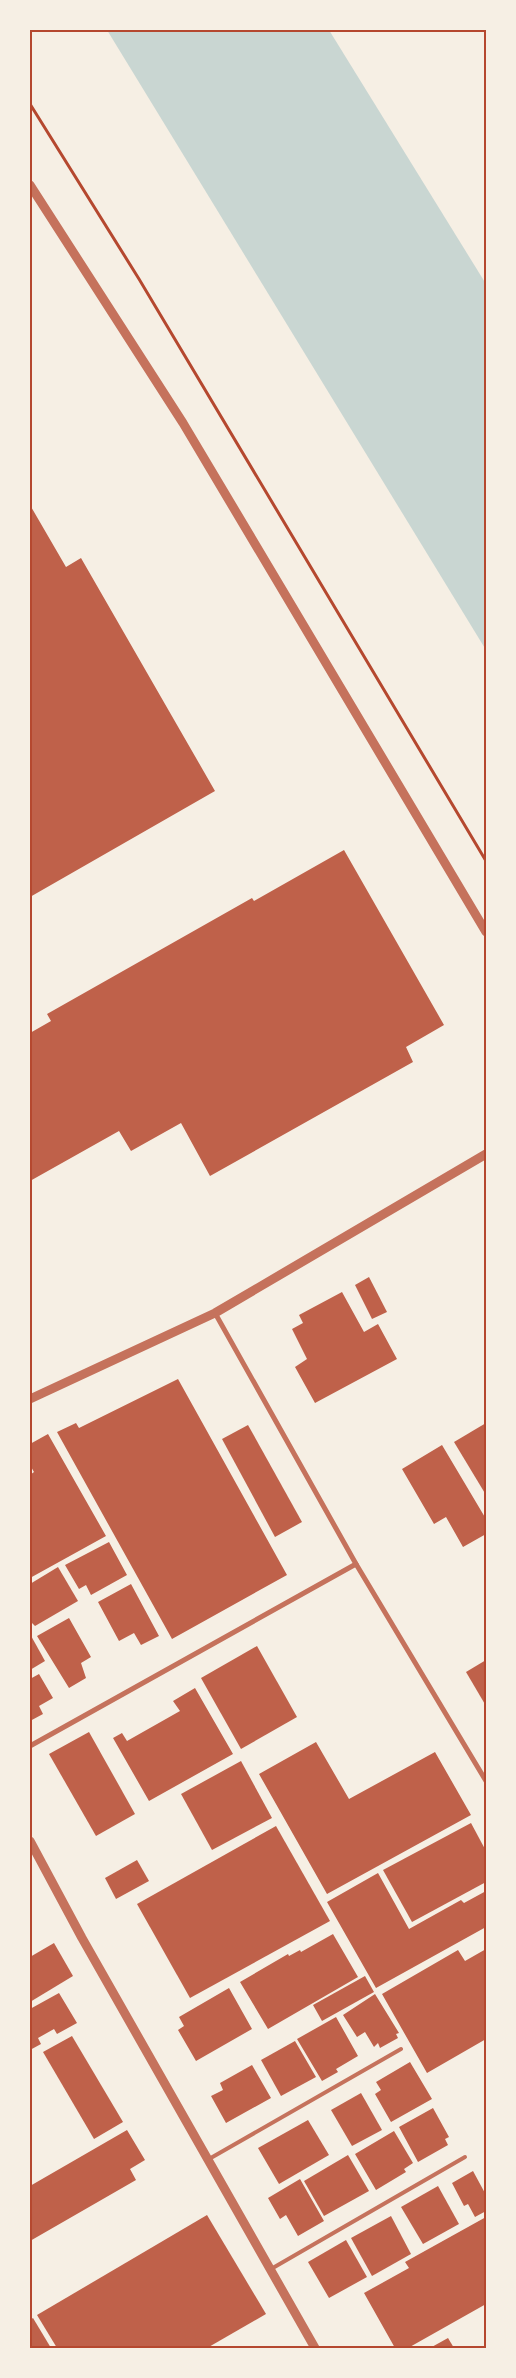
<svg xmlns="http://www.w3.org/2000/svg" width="516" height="2378" viewBox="0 0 516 2378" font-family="'Nunito Sans',sans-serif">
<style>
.water{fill:#c9d6d2}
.building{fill:#bf614a}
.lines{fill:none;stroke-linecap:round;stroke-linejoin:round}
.path{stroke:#b5482f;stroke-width:3}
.service{stroke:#c5725c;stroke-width:4}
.minor{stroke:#c5725c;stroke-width:5}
.tertiary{stroke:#c5725c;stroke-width:9}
.neatline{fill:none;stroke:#b5482f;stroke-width:2}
</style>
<rect width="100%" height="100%" fill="#f6efe4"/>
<polygon class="water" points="107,30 329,30 486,284 486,650"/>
<g class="building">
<polygon points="30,505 66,567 81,558 215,791 30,897"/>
<polygon points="344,850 444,1025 406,1047 413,1062 210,1176 181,1123 131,1151 119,1131 30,1181 30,1033 51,1021 47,1014 252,898 254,901"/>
<polygon points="369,1277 387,1312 372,1319 355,1285"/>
<polygon points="342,1292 364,1332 378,1324 397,1359 315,1403 295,1367 307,1359 292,1329 303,1323 299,1315"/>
<polygon points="178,1379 287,1575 172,1639 57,1432 76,1423 79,1428"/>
<polygon points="486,1423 486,1495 454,1442"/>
<polygon points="248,1425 302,1522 275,1537 222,1439"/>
<polygon points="48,1434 106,1536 30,1578 30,1475 34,1472 30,1465 30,1444"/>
<polygon points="442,1445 486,1519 486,1534 463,1547 446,1517 434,1524 402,1469"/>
<polygon points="109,1542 127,1575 91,1595 86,1585 79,1589 65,1565"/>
<polygon points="58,1567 78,1601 35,1626 30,1621 30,1584"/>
<polygon points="131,1584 159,1636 141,1645 134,1633 119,1641 98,1602"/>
<polygon points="69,1618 91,1657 81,1663 86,1678 69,1688 37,1636"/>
<polygon points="30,1634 45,1661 30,1670"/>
<polygon points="257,1646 297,1717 241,1749 201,1678"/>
<polygon points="486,1660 486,1706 466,1672"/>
<polygon points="39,1674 53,1698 39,1706 43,1714 30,1721 30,1679"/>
<polygon points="195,1688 233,1754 149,1801 113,1738 122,1733 127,1741 180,1711 173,1701"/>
<polygon points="89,1732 135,1814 96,1836 49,1754"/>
<polygon points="316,1742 349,1799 435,1752 471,1815 327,1894 259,1774"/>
<polygon points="241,1761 272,1818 212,1850 181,1794"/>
<polygon points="471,1823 486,1851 486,1882 412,1922 383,1870"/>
<polygon points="276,1826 330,1921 190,1998 137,1904"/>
<polygon points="137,1860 149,1881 116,1899 105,1878"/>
<polygon points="378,1873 409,1929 461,1900 464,1903 486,1891 486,1927 376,1988 327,1902"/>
<polygon points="333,1934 358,1977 268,2029 240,1982 288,1954 289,1956 300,1950 301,1952"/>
<polygon points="54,1943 73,1976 30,2002 30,1957"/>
<polygon points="486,1949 486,2039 427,2073 382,1994 458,1950 465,1961"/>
<polygon points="365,1976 374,1992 322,2021 313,2005"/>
<polygon points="229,1988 252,2029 196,2061 178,2030 184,2026 179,2017"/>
<polygon points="59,1993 77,2023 57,2034 54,2029 38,2038 41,2044 30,2050 30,2009"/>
<polygon points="375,1994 399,2033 396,2034 398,2038 380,2048 378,2043 374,2047 365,2032 357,2037 343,2015"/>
<polygon points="336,2017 358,2056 336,2069 338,2072 322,2081 297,2039"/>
<polygon points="72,2036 123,2122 94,2139 43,2052"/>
<polygon points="295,2041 316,2077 281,2096 261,2060"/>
<polygon points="410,2062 432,2099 391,2122 375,2094 381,2090 376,2082"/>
<polygon points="252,2065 271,2098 226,2123 211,2096 223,2090 220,2083"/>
<polygon points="361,2093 382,2130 352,2146 331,2110"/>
<polygon points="433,2108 449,2137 445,2139 448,2145 418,2162 399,2127"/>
<polygon points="308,2120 329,2155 279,2184 258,2148"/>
<polygon points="127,2130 145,2160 130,2169 136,2180 30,2241 30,2186"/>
<polygon points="394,2131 413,2163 404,2169 406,2172 376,2190 355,2154"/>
<polygon points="348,2155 369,2191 324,2216 304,2181"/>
<polygon points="473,2171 486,2195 486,2211 475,2217 468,2204 464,2206 452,2183"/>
<polygon points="300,2179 324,2221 298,2236 286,2215 280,2219 268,2198"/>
<polygon points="438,2186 459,2224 423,2244 401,2207"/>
<polygon points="207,2215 266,2314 207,2348 57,2348 37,2315"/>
<polygon points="391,2216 411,2254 372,2276 351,2238"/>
<polygon points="486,2217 486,2304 408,2348 395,2348 364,2293 409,2268 405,2262"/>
<polygon points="346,2240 367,2277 329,2298 308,2262"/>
<polygon points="33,2318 51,2348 30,2348 30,2320"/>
<polygon points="448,2338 454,2348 430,2348"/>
</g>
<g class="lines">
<polyline class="path" points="30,104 139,279 486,861"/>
<g class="service">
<polyline points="209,2159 401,2049"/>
<polyline points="271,2269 465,2157"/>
</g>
<g class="minor">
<polyline points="215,1313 356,1564 486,1781"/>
<polyline points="30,1746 356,1564"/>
</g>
<g class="tertiary">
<polyline points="30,185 183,423 486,932"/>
<polyline points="30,1399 215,1313 486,1154"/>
<polyline points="30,1841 82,1938 315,2348"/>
</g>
</g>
<rect width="516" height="2378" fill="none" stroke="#f6efe4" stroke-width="62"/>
<rect x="31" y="31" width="454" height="2316" class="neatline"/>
</svg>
